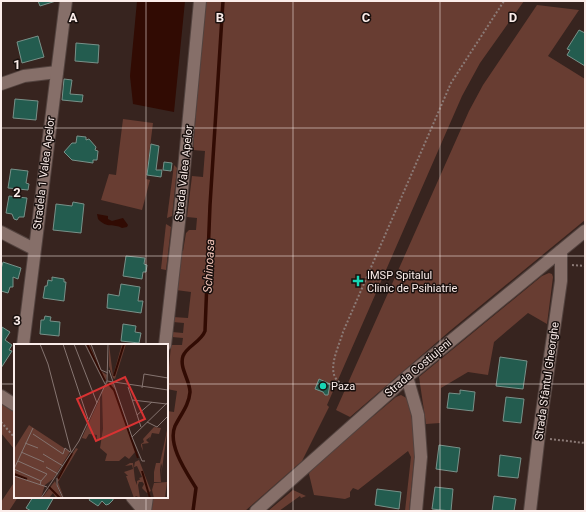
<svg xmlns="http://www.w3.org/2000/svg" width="586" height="512" viewBox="0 0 586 512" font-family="Roboto,sans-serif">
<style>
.green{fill:#683d32}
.water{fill:#310b03}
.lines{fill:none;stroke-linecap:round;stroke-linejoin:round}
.stream{stroke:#310b03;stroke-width:3.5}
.building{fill:#235c4f;stroke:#789189}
.minor-casing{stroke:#53433f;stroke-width:14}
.path{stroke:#8b7a76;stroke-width:2;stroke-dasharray:2 2;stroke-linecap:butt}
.minor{stroke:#866f69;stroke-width:12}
.grid{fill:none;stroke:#fbedea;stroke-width:1;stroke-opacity:0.55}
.poi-dot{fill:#16d5b3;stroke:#19100e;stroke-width:1.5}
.labels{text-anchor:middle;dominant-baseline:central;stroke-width:3;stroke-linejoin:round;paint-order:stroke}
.street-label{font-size:11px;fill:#fbedea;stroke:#19100e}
.poi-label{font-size:11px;fill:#fbedea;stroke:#19100e;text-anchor:start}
.water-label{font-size:12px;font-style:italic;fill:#f6c7bb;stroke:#19100e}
.inset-river{fill:none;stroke:#310b03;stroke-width:2}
.inset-road{fill:none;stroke:#857470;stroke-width:1}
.view{fill:#d83232;fill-opacity:0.15;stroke:#d83232;stroke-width:2}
.inset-edge{fill:none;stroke:#fbedea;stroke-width:2}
.grid-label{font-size:13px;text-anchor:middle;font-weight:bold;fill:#fbedea;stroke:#19100e;stroke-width:3;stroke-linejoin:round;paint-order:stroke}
</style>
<rect width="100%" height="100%" fill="#37241f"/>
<g class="green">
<polygon points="205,1 524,1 480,63 462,96 327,405 329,407 302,461 245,511 152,511 150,505 152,497 167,497 167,411 174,412 177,391 167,389 171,345 182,345 183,338 172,337 172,332 183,333 184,323 173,322 173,317 188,318 191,292 176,290 180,251 183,251 186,233 189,230 196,230 197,218 187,217 192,176 203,177 205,151 193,150"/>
<polygon points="537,5 579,10 548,56 585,79 585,220 451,330 350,417 336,410 469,111 483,85"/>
<polygon points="123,119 153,123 146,179 150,180 142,210 101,200 109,174 116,175"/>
<polygon points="174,165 177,168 172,216 167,218"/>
<polygon points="166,224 171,227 166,270 161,269"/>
<polygon points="549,273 552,274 553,277 547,324 528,313 494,342 488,375 468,372 441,388 440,423 426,424 419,377 542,276"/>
<polygon points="401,395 410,400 415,449 409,511 405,511 411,457 408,451 358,490 353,488 350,492 350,497 345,499 314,495 309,474 312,468 396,397"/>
<polygon points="1,401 15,410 15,450 1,433"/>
<polygon points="15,481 15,497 18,497 9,511 1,511 1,502"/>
<polygon points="293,490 306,496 301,498 300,496 279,511 268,511"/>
</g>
<g class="water">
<polygon points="137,1 185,1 174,112 133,104 130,76"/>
<path d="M97,214L108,216V219L112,221L123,218L128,225L127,227L122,228C114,223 107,229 98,219Z"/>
</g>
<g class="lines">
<path class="stream" d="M193,511L196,488C187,473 167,445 175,426C181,414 189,405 190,392C190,380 179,368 183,356C187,346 201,342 205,331L210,205L223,1"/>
</g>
<g class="building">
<polygon points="38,1 56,1 40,6"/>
<polygon points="579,30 585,33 585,66 567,55 570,50 567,49"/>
<polygon points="38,36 44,57 22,63 17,42"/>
<polygon points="76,43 99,45 98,63 75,61"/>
<polygon points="64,79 72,80 70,94 83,95 82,102 62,100"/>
<polygon points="15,99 38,101 36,120 13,118"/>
<polygon points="77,136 86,137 86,140 89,139 96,147 95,150 98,151 97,160 93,160 93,163 72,160 64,152 72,143 76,143"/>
<polygon points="151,144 159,146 156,170 162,170 161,177 147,175"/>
<polygon points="164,162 172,163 171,171 163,170"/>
<polygon points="11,169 28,171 26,183 29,184 28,190 8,188"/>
<polygon points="9,196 27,198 24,217 19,217 17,220 14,219 12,214 6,213"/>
<polygon points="73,202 84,204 81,233 53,230 56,204 72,206"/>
<polygon points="126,256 145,258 144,264 147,265 146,272 143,272 142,279 123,276"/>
<polygon points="3,262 21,268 18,279 13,277 13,287 10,287 8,293 1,291 1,269"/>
<polygon points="52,277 64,279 64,282 66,282 64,301 43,298 45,286 47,286 48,280 52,281"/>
<polygon points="121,284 140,287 138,301 143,301 141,313 107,308 108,294 119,296"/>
<polygon points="45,316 51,317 50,321 60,322 59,336 40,334 41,320 44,320"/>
<polygon points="123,324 136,326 135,332 141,333 139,343 121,341"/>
<polygon points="2,327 10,332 5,340 12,345 9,350 12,351 1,368"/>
<polygon points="500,357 527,361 523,389 496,386"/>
<polygon points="319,379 330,384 328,395 325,395 323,392 315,389"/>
<polygon points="460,390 475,392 473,411 447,408 449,393 460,394"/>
<polygon points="506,397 524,399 521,423 503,421"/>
<polygon points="439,445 460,448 457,472 436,469"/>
<polygon points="500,455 521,458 518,478 498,476"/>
<polygon points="435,487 453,489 451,511 432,509"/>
<polygon points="377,489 401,492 399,509 375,505"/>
<polygon points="494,496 516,499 514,511 492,511"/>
<polygon points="33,497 54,497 46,511 31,511 26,508"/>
<polygon points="91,497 113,497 113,500 109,504 106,505 102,501 98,506 89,500"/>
</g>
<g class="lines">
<defs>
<g id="minor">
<polyline points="1,84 24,76 57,72"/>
<polyline points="1,232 34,249"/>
<polyline points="23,345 66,1"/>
<polyline points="165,345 179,222 200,1"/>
<polyline points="407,377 418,415 421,457 416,511"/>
<polyline points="1,396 15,405"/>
<polyline points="132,497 144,511"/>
<polyline points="145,511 147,497"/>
<polyline points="256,511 407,377 585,231"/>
<polyline points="530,511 540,426 561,281 561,251"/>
</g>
</defs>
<use href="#minor" class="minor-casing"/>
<g class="path">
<polyline points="572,265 585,266"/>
<path d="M343,384C323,376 339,347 343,332L451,83L504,1"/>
<polyline points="1,422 15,438"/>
<polyline points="550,439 585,443"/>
</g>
<use href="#minor" class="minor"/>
</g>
<path class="grid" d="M146,1V345M293,1V511M440,1V511M1,128H585M1,256H585M1,384H15M167,384H585M146,497V511"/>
<g class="poi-dot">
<path d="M356 275h4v4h4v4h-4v4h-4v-4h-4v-4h4z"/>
<circle cx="323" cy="386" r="4"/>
</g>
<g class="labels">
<g class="street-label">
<text transform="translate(44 173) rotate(-83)">Stradela 1 Valea Apelor</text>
<text transform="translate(184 173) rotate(-84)">Strada Valea Apelor</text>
<text transform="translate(418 368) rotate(-40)">Strada Costiujeni</text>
<text transform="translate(547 381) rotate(-82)">Strada Sfântul Gheorghe</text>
</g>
<g class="poi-label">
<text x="367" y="275">IMSP Spitalul<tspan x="367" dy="13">Clinic de Psihiatrie</tspan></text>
<text x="331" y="386">Paza</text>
</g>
<g class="water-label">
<text transform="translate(209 266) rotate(-87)">Schinoasa</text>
</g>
</g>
<g transform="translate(14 344)">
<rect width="154" height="154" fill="#37241f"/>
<path d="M72,0H75L87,27L93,31L91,38ZM95,0L99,32L108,0H112L101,35L99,34L95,22ZM93,38L99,39L124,115L121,108L115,115L111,112L105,117H91L93,110L86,104L89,85L88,48ZM86,54V95L83,96V91L75,90L72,95L68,94L66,98ZM15,81L56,108L39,135L31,141L27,154H0V105ZM154,82L147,132L148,122L147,119L146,126L147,138H140V128L142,119H146ZM140,83L147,84L145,90L138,89L135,97L136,93L132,96L135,99L128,100L129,107L127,102V100L130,98L129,95ZM62,104L64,105L62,108L44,138L50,154L44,142L43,134ZM125,116L137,147L133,149L128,144L130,140L125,134L128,133L123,122L120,123L121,118ZM116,119H119L121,136L123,141V137L127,135L128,138H125L124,141L126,154L122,152L120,154L112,132H114L110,128L119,125L118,121L111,122ZM41,137L48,154H42L39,149L35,154H28ZM153,138L151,154H140L138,146L140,139Z" fill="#683d32"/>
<path class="inset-river" d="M73,0L91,37M100,32L110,0M94,39L100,46L124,114M128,127L136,154M0,130L13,135M44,135L58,109M35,143L46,154"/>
<path class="inset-road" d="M26,0L34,20L57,108M49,0L74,75M60,0L83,59M71,0L91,40M77,0L87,26L94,29M95,26L118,93L128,117H131M93,37L154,46M114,43L127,83M128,44L130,30L154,34M118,56L153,60M123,71L138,58M133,78L143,83L154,72M19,84L0,125L27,137M19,90L49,110L51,104L56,108M118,93L154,58M11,99L24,104M7,108L30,118M29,110L49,122M4,117L33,130L27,137L26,141M32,123L44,130M0,132L33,143M43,134V141L49,154M27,154L65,97L93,37L94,0"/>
<path class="view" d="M111,33L131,75L82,97L63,55Z"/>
<rect width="154" height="154" class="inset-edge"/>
</g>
<g class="grid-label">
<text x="73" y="22">A</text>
<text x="220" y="22">B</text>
<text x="366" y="22">C</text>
<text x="513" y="22">D</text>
<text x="17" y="69">1</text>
<text x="17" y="197">2</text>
<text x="17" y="325">3</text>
</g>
<rect width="586" height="512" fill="none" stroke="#fbedea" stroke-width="4"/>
</svg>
